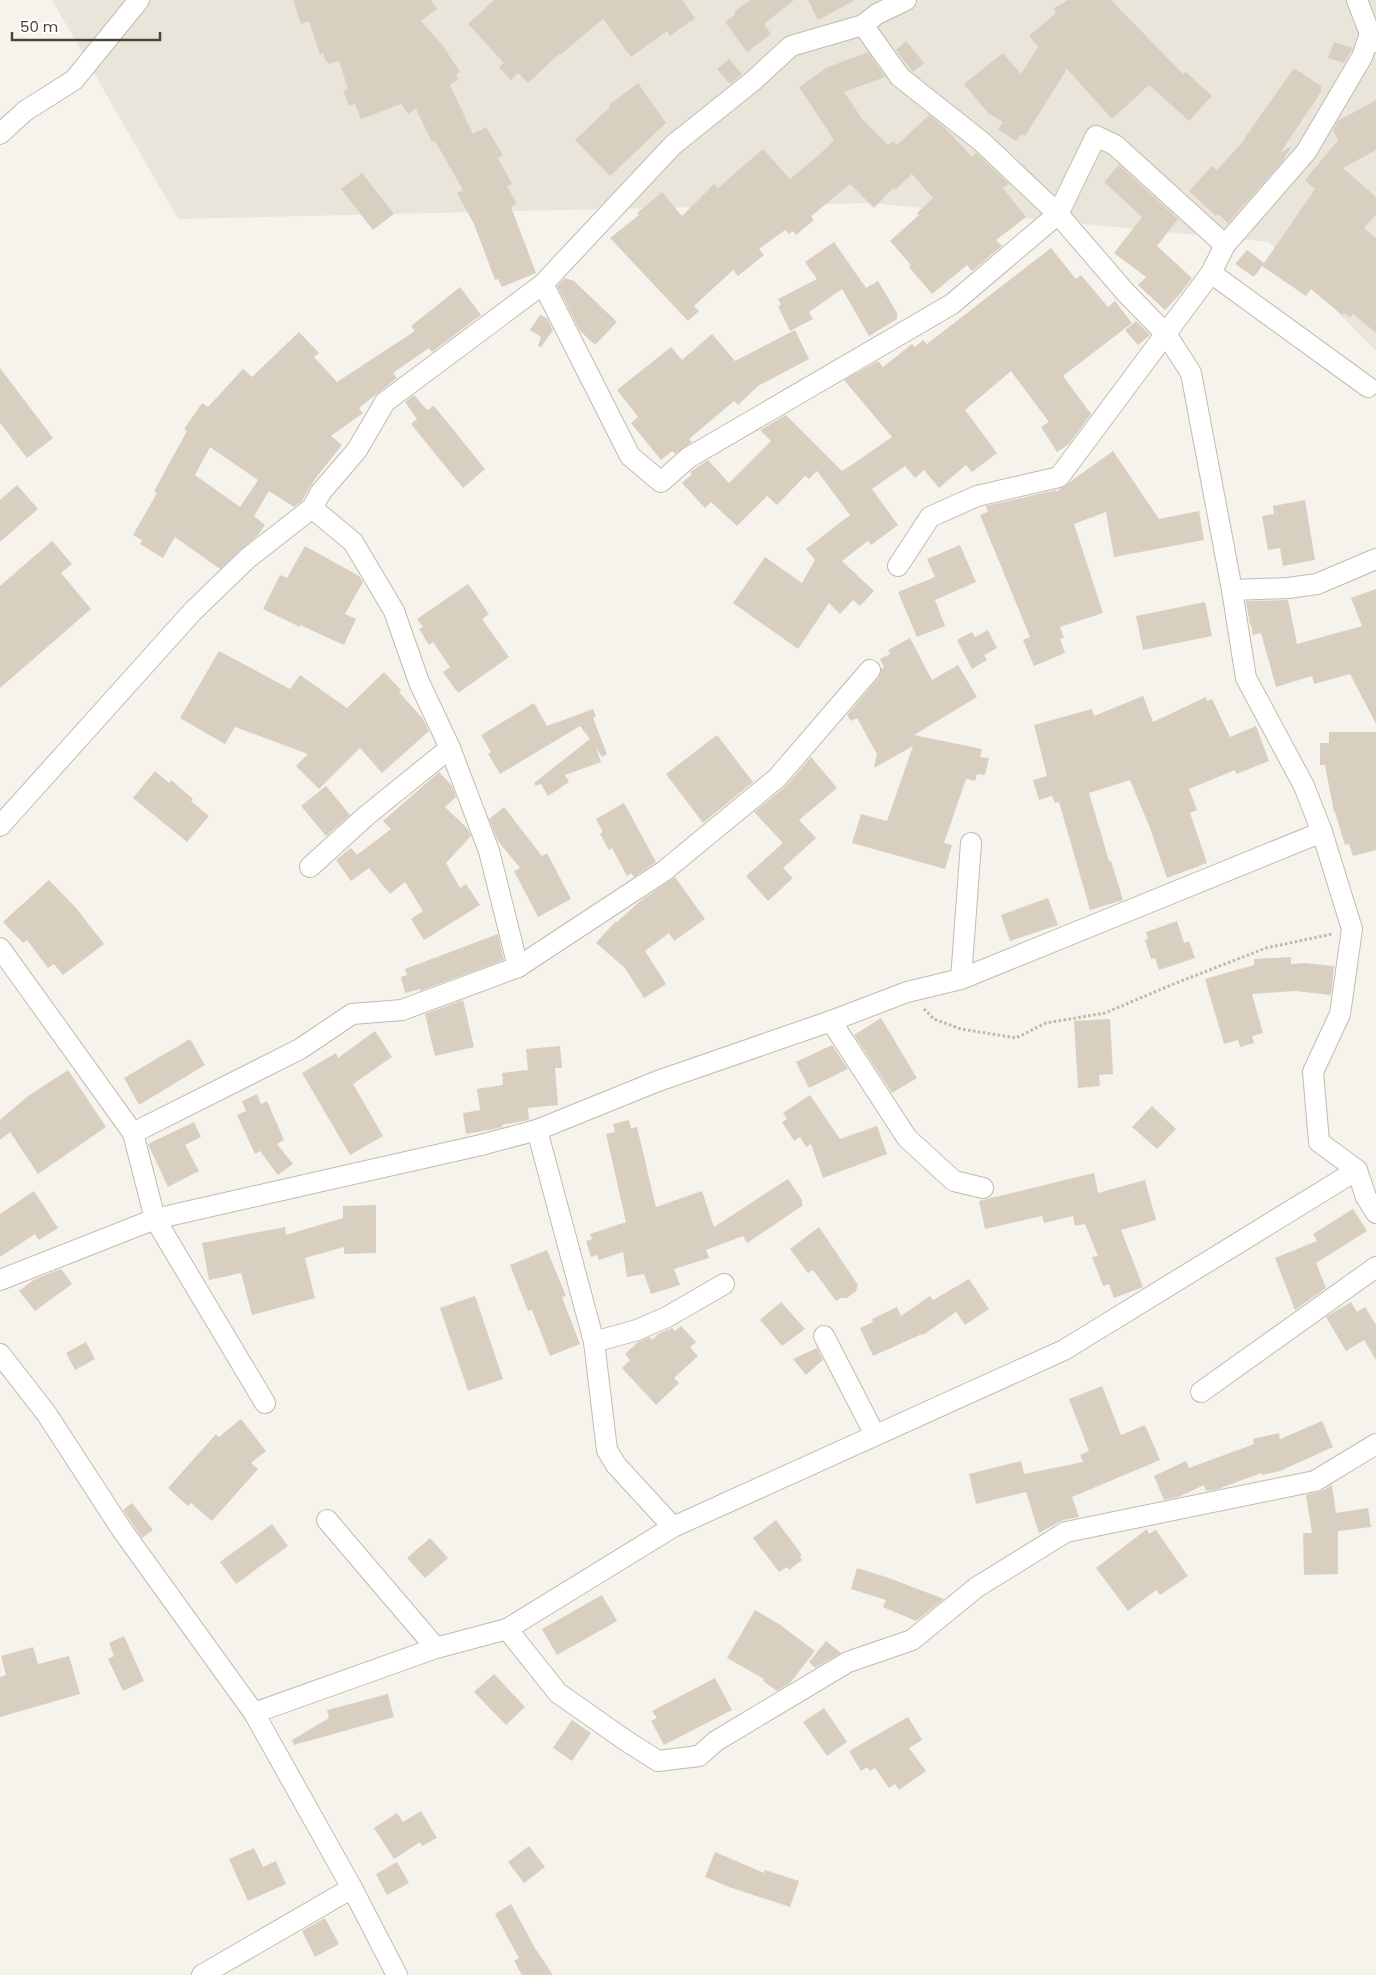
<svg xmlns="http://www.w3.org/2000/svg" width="1376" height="1975" viewBox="0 0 1376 1975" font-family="Poppins,sans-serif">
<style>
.residential{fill:#eae5da}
.building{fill:#d8cfc1;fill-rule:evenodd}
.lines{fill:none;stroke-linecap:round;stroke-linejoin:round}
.minor-casing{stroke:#c2bbae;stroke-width:22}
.path{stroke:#c4b79f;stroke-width:3;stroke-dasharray:2.5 2.5;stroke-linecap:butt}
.minor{stroke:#fff;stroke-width:20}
</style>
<rect width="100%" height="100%" fill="#f6f3ec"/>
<polygon class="residential" points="52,0 1376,0 1376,351 1269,242 870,203 178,219"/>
<g class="building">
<polygon points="293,0 431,0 437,9 421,21 443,46 460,72 456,75 459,79 450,85 473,134 486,127 503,155 498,158 512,184 507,186 517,204 511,207 536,273 502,287 498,279 495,280 474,224 457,193 463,190 435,141 432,142 416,109 408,114 401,104 361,119 355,104 349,106 343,91 348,89 339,61 329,64 328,61 326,62 323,53 320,55 309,21 301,24"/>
<polygon points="494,0 682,0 695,18 670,36 667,31 631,57 603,19 560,55 559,54 528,83 518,73 511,80 499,67 504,63 468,24"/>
<polygon points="750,0 794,0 764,24 771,34 747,52 725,22 735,15 734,12"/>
<polygon points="808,0 855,0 818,20"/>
<polygon points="1068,0 1111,0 1183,74 1186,72 1212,96 1189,121 1149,85 1112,119 1067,69 1025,136 1021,134 1016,141 998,129 1003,122 988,113 964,84 1003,53 1021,74 1038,47 1029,36 1056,13 1054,8"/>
<polygon points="906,41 924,63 913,72 896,50"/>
<polygon points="1334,42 1353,48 1344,63 1328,58"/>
<polygon points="868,52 885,77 844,92 863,120 888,145 893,141 897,145 929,115 945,128 972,157 976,153 1009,184 1003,188 1026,217 996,240 1002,246 972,271 967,265 932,294 909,267 911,265 890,241 919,215 917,213 933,198 912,174 895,190 893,188 874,208 850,184 815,213 811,216 814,220 796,235 793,231 789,234 785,230 759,249 764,255 738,276 733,270 694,306 699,311 688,321 610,238 639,215 637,213 662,192 682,216 714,184 718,188 763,149 790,179 819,155 834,140 799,87 826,68"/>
<polygon points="729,59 742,74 730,84 717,69"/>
<polygon points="1294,68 1321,86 1321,92 1280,153 1292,146 1282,162 1228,223 1218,214 1216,216 1189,191 1212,166 1217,170 1240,145"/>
<polygon points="638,83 666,123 610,176 575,140 610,107 609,105"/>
<polygon points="1376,100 1376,150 1343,168 1376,197 1376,215 1364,228 1376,238 1376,333 1353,314 1350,318 1344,313 1342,315 1311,289 1306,296 1262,266 1315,189 1305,180 1338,140 1333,130 1338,121"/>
<polygon points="1119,165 1178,219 1157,246 1192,278 1179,295 1165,310 1138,285 1146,277 1114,253 1142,217 1104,182"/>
<polygon points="362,173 394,214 373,230 341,189"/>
<polygon points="834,242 866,288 878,281 897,313 897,319 869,336 842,289 809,312 813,319 790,331 778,306 781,305 778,299 817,279 805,262"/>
<polygon points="1051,248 1076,279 1081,275 1108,307 1115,301 1132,323 1063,376 1091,414 1069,444 1057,452 1041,427 1049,422 1011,371 965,410 997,453 972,472 966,465 939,488 924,470 915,478 905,466 872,489 898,525 871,545 868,541 842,561 874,591 860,606 853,600 840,614 829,603 798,649 733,603 765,557 802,583 815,560 806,549 850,515 817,471 809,479 805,476 777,505 767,496 737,526 711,502 705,508 682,483 692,474 690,472 708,460 729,483 771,441 760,430 786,415 842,471 853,464 892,437 844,380 878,361 883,367 912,344 915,347 923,340 927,344"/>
<polygon points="1247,250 1264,263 1254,277 1235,264"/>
<polygon points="565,278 574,281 617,322 595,345 580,331 557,286"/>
<path d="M460,287L481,315L432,352L429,348L393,373L397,378L359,408L363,413L331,436L342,445L315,479L302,501L294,507L269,491L254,516L265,525L258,535L220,569L175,537L163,558L140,544L142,540L133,535L157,493L154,491L187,431L184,429L202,403L208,407L243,369L252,377L299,332L319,353L314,357L337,382L415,331L411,326ZM210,447L258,480L240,507L195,475Z"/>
<polygon points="540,315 547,318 553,330 541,347 538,346 541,337 530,330"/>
<polygon points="1136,321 1150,335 1138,345 1125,330"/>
<polygon points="795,330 809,359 758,386 738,405 734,401 689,439 692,442 675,454 672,451 661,460 631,423 638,417 617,390 671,347 682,360 712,334 735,361"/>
<polygon points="0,368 53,438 27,458 0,423"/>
<polygon points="414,395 427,410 434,406 485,469 463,488 411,424 417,419 405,402"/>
<polygon points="1113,451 1159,519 1199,511 1204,540 1114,557 1106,512 1074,524 1103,613 1060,627 1064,638 1060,639 1065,653 1034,666 1023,640 1030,637 980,515 988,512 986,506 1056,490 1056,492"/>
<polygon points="17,485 38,509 0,542 0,500"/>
<polygon points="1305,500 1315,560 1283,566 1280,548 1268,550 1262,516 1274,514 1273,506"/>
<polygon points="52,541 72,564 61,573 91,609 0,688 0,586"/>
<polygon points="960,545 976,582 935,600 945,626 917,637 898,592 935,577 927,559"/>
<polygon points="305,546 359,576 363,582 345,614 356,619 344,645 300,625 300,627 263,609 280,575 287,578"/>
<polygon points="468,584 489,614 482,619 509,657 458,693 443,672 450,667 433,642 429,645 419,629 423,627 417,619"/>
<polygon points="1376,589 1376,724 1350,674 1314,684 1312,676 1276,687 1261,633 1253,635 1251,625 1250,625 1246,601 1288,600 1297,644 1362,626 1351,598"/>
<polygon points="1205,602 1212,636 1143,650 1136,616"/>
<polygon points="988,630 997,648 984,655 987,660 972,669 957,640 972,632 975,637"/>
<polygon points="910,638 932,680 958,665 977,697 914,735 982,749 980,757 989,758 985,775 977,774 975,781 966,779 944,843 952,845 945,869 852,843 861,814 887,821 913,746 874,768 877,754 857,718 851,721 847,715 879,677 881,669 884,667 880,659 890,654 888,650"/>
<polygon points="219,651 290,689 300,675 347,708 384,672 401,690 399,692 423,719 429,731 382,773 360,748 319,789 296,766 308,754 235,727 225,744 180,718"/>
<polygon points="1143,696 1153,722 1206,697 1207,701 1212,699 1230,737 1256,726 1269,761 1236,774 1235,770 1189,789 1197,810 1190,813 1207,863 1167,878 1150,828 1130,780 1089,793 1109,861 1111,861 1123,900 1090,910 1059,802 1055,803 1052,796 1039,800 1033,780 1047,776 1034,725 1092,709 1094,716"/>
<polygon points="534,703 547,726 593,709 596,716 593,718 607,754 602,757 596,748 601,762 565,775 569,782 548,796 541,784 536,786 534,783 590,739 580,726 500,774 488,754 491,752 481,735"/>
<polygon points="1329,732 1376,732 1376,850 1353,856 1349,844 1345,845 1335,812 1334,812 1325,765 1320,765 1320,743 1329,743"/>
<polygon points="717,735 753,782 703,823 666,774"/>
<polygon points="811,757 837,788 799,820 816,838 783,868 793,878 768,901 746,876 783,843 754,812 785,787"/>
<polygon points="155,771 169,783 171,780 193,799 191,801 209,816 187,842 133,798"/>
<polygon points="439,772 452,786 456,797 445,807 467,828 471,836 446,863 460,888 466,884 480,905 424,940 411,919 423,911 405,882 390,894 369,868 351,881 336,860 351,848 357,855 391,829 383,821"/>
<polygon points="326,786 350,815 326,836 301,806"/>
<polygon points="624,803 656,862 634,877 631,873 627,876 612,848 609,850 600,834 603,832 596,819"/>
<polygon points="504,807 542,856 547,853 571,899 538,917 514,871 520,868 498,841 489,819"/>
<polygon points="675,877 705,919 674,941 669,933 645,951 666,984 644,998 625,968 596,943 616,921 617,922 639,902"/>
<polygon points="49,880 76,908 104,944 63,975 54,964 48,968 27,940 23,943 3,922"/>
<polygon points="1048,898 1058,925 1010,941 1001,915"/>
<polygon points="1177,921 1184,943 1189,941 1195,958 1159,970 1155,958 1151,959 1145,940 1148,939 1146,932"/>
<polygon points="498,934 504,960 420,991 420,989 405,993 401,977 407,975 405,969"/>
<polygon points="1291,957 1291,964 1304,963 1334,966 1331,995 1295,991 1252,994 1263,1033 1252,1036 1254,1043 1240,1047 1238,1040 1224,1044 1205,979 1254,965 1254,959"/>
<polygon points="463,1000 474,1047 435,1056 425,1014"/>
<polygon points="881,1018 917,1078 892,1093 854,1035"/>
<polygon points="1110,1019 1113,1074 1099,1075 1100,1086 1078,1088 1074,1021"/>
<polygon points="375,1031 392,1057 353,1084 383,1136 350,1155 302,1073 336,1053 338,1058"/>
<polygon points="190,1039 205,1065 139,1105 124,1078"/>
<polygon points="832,1045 848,1069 809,1088 796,1062"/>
<polygon points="560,1046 562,1068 555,1068 558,1105 528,1108 529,1120 502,1125 502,1127 494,1129 466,1134 463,1113 480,1110 477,1089 503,1085 502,1073 528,1070 526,1049"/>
<polygon points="68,1070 106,1127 38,1174 10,1132 0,1140 0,1120 28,1096"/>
<polygon points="257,1094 261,1104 267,1101 284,1140 277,1144 293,1164 278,1175 260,1151 255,1154 237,1115 246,1111 242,1101"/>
<polygon points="810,1095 840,1139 877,1126 887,1154 823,1178 811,1144 806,1147 800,1137 794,1141 782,1122 787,1119 783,1113"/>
<polygon points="1152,1106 1176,1129 1157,1149 1132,1127"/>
<polygon points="629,1120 631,1128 637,1127 656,1207 702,1191 714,1227 788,1179 802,1200 802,1206 747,1243 743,1236 706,1250 709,1258 674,1269 680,1285 651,1294 644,1274 627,1277 623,1252 599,1260 597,1255 591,1257 586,1241 592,1239 590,1234 626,1222 606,1134 615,1132 613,1124"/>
<polygon points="194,1122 201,1137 185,1145 199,1171 168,1187 148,1144"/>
<polygon points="1094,1173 1098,1193 1145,1180 1156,1220 1121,1230 1143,1287 1114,1298 1109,1284 1103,1286 1092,1257 1098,1256 1085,1224 1075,1226 1073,1216 1044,1223 1042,1216 985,1229 979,1201"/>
<polygon points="34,1191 58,1228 39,1240 35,1234 0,1257 0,1214"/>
<polygon points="376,1205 376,1253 344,1254 344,1247 305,1258 315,1298 252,1315 241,1273 209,1280 202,1243 285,1227 286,1235 343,1218 343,1206"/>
<polygon points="1353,1209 1367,1231 1316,1263 1326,1288 1295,1310 1275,1258 1317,1241 1313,1234"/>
<polygon points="819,1227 858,1285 856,1291 847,1298 841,1298 836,1301 813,1270 808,1273 790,1249"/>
<polygon points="547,1250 566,1296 562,1297 580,1344 550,1356 532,1310 528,1311 510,1265"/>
<polygon points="61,1269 72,1284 35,1311 19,1291 35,1279"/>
<polygon points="969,1279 989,1309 965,1325 956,1312 923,1335 922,1334 873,1356 860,1328 873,1322 872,1319 897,1307 901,1316 930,1296 933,1300"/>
<polygon points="475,1296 503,1379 468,1391 440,1308"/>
<polygon points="781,1302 805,1329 782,1346 760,1320"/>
<polygon points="1351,1302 1357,1312 1365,1307 1376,1325 1376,1360 1364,1340 1346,1351 1326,1317"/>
<polygon points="681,1326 696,1342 690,1347 698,1356 674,1378 679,1383 656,1405 622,1368 630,1360 625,1354 638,1342 650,1337 652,1340 658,1334 672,1328 675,1331"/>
<polygon points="86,1342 95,1359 75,1370 66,1353"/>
<polygon points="817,1348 823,1360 806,1375 793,1359"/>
<polygon points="1102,1386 1121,1435 1145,1425 1160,1460 1072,1497 1079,1517 1063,1520 1039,1533 1026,1492 976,1504 969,1474 1021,1461 1024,1474 1083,1462 1080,1455 1089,1451 1069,1399"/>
<polygon points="241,1419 266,1451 251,1463 258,1469 212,1521 191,1503 188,1506 168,1488 216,1434 219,1437"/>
<polygon points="1322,1421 1333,1447 1280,1471 1262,1475 1261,1473 1218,1489 1206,1491 1204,1485 1178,1497 1164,1500 1154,1476 1186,1461 1189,1468 1254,1444 1253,1439 1279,1433 1280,1439"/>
<polygon points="1332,1485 1336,1513 1368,1508 1371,1527 1338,1531 1338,1574 1304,1575 1303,1533 1312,1533 1306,1495 1321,1491"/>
<polygon points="132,1503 153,1530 142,1538 123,1510"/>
<polygon points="776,1520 802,1555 800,1556 802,1560 789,1570 787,1567 779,1572 753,1538"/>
<polygon points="272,1524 288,1546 236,1584 220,1562"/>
<polygon points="1147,1529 1149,1534 1156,1530 1188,1576 1160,1595 1156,1590 1128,1611 1096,1568"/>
<polygon points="430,1538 448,1558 425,1578 407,1558"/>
<polygon points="857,1568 886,1577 944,1599 916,1621 883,1607 886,1600 851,1589"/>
<polygon points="602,1595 617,1621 557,1655 542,1629"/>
<polygon points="755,1610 779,1624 815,1651 790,1683 777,1691 763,1681 764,1679 727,1658"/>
<polygon points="124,1636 144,1681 123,1691 108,1659 114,1656 109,1643"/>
<polygon points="826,1641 841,1653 815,1668 809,1662"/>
<polygon points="33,1647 38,1664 69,1656 80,1694 0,1717 0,1677 6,1675 1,1656"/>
<polygon points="494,1674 525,1707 506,1725 474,1692"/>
<polygon points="715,1678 732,1710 664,1745 651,1721 657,1718 652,1711"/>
<polygon points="388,1694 394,1717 294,1745 292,1740 329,1718 327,1710"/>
<polygon points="824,1708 847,1742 827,1756 803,1722"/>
<polygon points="908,1717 922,1740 909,1748 926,1771 899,1790 895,1784 889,1788 875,1768 870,1771 867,1767 861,1771 849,1751"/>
<polygon points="572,1720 591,1733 572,1761 553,1748"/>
<polygon points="421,1811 437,1838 422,1846 420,1842 394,1859 374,1828 397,1813 403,1822"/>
<polygon points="529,1846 545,1867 524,1883 508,1862"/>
<polygon points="254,1848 263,1867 276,1861 286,1884 248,1901 229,1859"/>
<polygon points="715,1852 764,1873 765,1870 799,1881 790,1907 729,1887 705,1877"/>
<polygon points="397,1862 409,1883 387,1895 376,1874"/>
<polygon points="511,1904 535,1948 553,1975 522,1975 514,1961 519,1958 495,1914"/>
<polygon points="325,1918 339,1944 315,1957 302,1931"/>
</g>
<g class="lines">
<defs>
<g id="minor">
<polyline points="1357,0 1370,34 1376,42"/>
<polyline points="863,25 900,77 982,142 1058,214 1126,293 1166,334 1191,373 1232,590 1246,678 1304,786 1322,832 1352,929 1340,1014 1313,1072 1319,1142 1357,1170 1366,1197 1376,1213"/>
<polyline points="0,134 25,111 74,80 139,0"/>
<polyline points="1211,273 1368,387"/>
<polyline points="543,284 630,456 661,482 688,458 952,304 1058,214 1096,136 1115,145 1225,245"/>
<polyline points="312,508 353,542 394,611 419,682 450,748 489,851 518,967"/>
<polyline points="898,566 930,517 977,496 1059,477 1211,273 1225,245 1306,152 1362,57 1370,34 1376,33"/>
<polyline points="1232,590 1288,588 1317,584 1376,559"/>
<polyline points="0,826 193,611 248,558 312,508 321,492 357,450 385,402 543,284 673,145 753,81 791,46 863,25 877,14 906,0"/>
<polyline points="310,867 366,816 450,748"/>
<polyline points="0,948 133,1133 155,1219 265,1403"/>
<polyline points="961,979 971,843"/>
<polyline points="831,1021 907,1138 954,1181 983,1188"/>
<polyline points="537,1130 594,1342 607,1450 616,1465 673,1527"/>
<polyline points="133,1133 300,1049 352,1014 402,1010 518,967 664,871 777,778 870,670"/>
<polyline points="0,1280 155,1219 481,1145 537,1130 658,1081 831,1021 907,992 961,979 1322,832"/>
<polyline points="824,1336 875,1435"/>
<polyline points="594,1342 637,1330 667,1317 724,1284"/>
<polyline points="0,1354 46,1413 122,1530 254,1713 352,1888 397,1975"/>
<polyline points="1201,1392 1376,1267"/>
<polyline points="327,1520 436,1648"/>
<polyline points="507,1629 558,1693 625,1740 658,1761 699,1756 716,1741 848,1662 912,1640 977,1587 1066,1532 1315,1481 1376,1444"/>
<polyline points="254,1713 436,1648 507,1629 673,1527 1064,1350 1357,1170"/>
<polyline points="202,1975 352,1888"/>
</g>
</defs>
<use href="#minor" class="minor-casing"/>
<polyline class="path" points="924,1009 934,1019 961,1029 1016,1038 1046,1023 1105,1013 1176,983 1266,948 1332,934"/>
<use href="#minor" class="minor"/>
</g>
<path d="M12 32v8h148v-8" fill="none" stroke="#4b4439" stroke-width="2.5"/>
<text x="20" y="32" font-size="15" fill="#4b4439" stroke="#ffffff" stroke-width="4" paint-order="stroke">50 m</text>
</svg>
